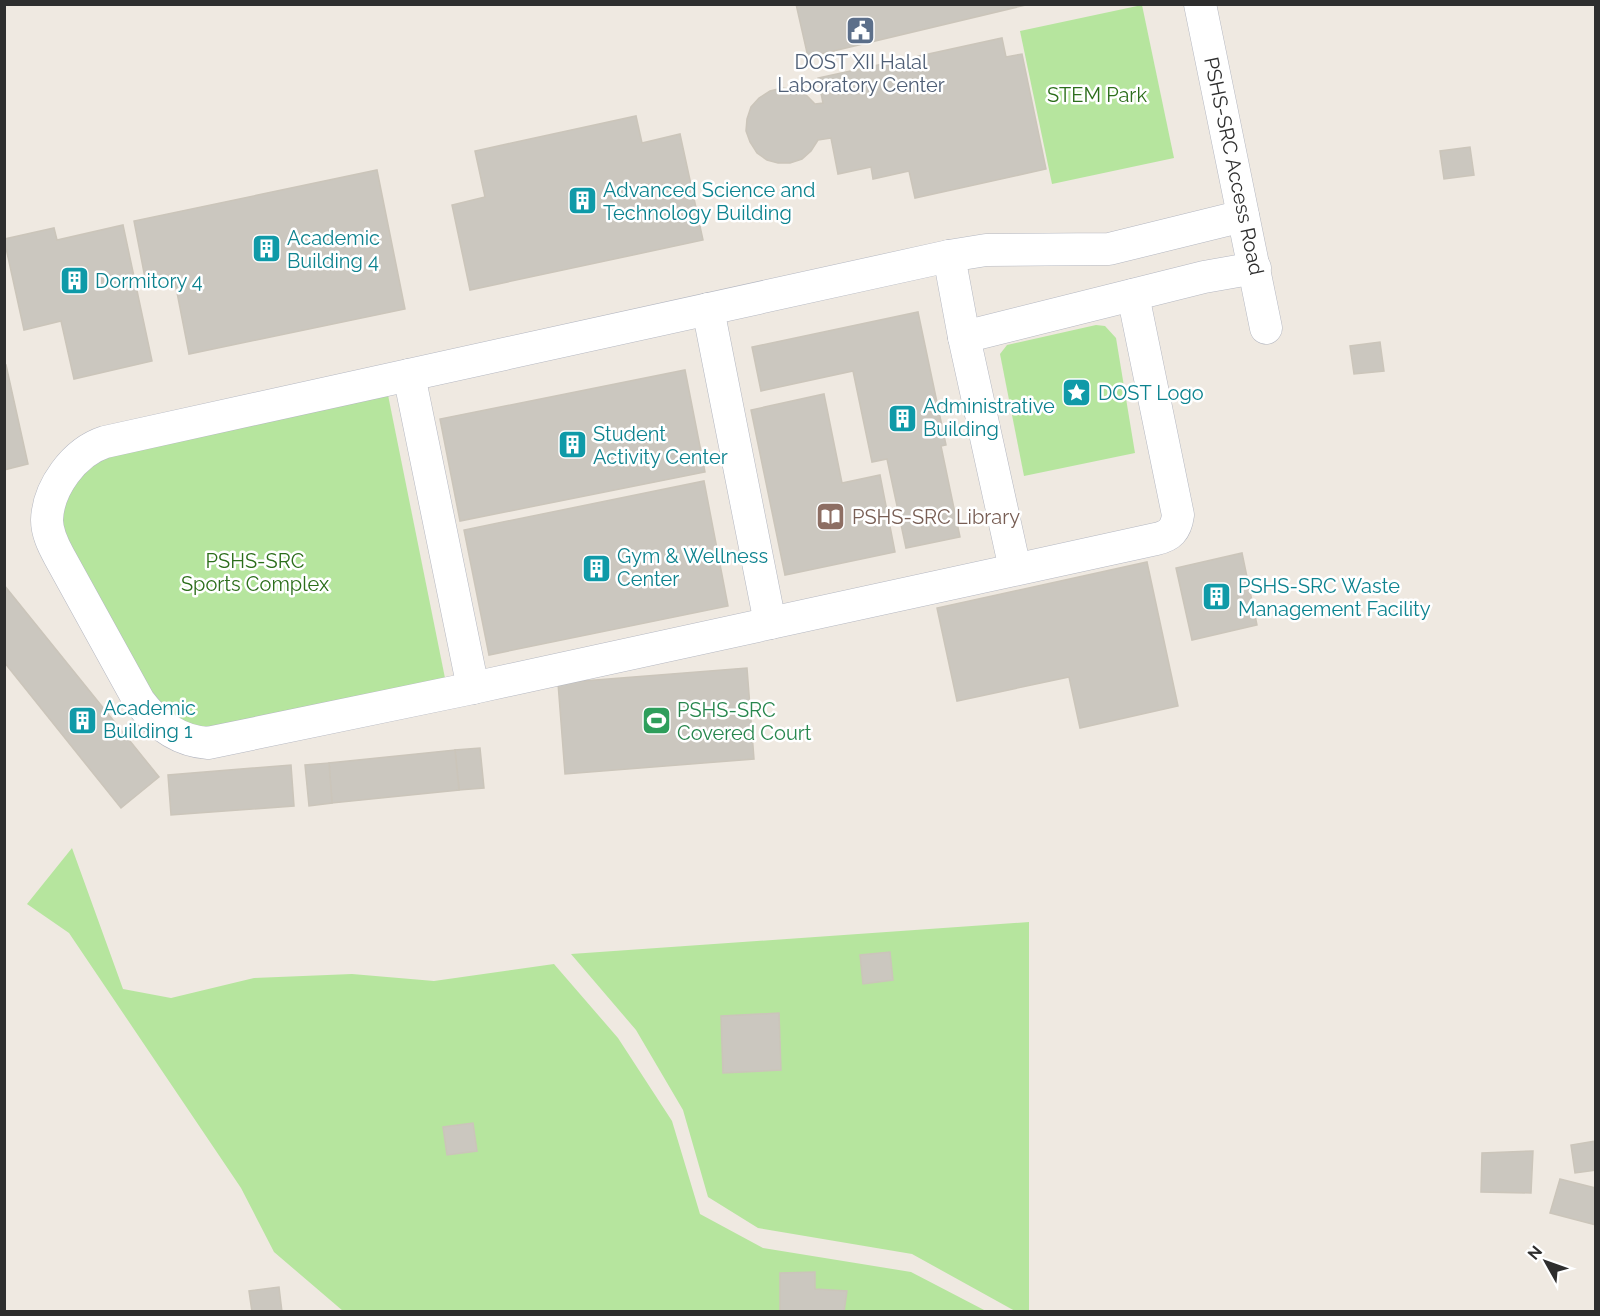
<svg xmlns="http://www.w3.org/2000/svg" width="1600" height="1316" viewBox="0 0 1600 1316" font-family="Raleway,sans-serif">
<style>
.green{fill:#b6e59e}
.building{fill:#cbc7bf;stroke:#cbc5ba;stroke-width:1.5}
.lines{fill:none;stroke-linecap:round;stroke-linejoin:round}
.minor-casing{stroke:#b4b7c1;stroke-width:33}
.minor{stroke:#fff;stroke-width:32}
.labels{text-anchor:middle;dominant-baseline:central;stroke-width:5;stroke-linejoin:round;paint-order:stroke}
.service-label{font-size:20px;fill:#4e5e75;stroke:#fff}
.park-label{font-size:20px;fill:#2c6e1b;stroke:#fff}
.street-label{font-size:20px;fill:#2e2e2e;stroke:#fff}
.culture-label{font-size:20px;fill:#0d838f;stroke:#fff;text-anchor:start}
.education-label{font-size:20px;fill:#785e54;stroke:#fff;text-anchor:start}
.leisure-label{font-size:20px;fill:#27864d;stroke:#fff;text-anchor:start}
</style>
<rect width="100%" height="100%" fill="#efe9e1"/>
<g class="green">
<polygon points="1142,5 1174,158 1052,184 1020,31"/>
<polygon points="1096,325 1105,326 1116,338 1135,453 1024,476 1000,354 1007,345"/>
<polygon points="387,390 446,683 206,731 161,711 65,552 58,507 64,492 102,456"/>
<polygon points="72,848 123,989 171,998 254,978 352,974 434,981 554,964 618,1038 672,1121 700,1214 763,1248 911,1272 986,1311 343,1311 274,1252 241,1188 69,933 27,904"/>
<polygon points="1029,922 1029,1311 1015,1311 912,1254 758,1228 708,1197 683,1110 636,1030 571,954"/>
</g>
<g class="building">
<polygon points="796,4 1030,4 808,57"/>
<polygon points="1002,38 1006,57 1022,54 1046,169 915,198 909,171 873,179 871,167 838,174 831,138 818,140 811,151 802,159 790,163 778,163 767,160 757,153 750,142 746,131 747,119 751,107 759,98 770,91 782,88 795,90 806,95 815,104 823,103 818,78"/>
<polygon points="636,116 642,143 680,134 703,240 470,290 452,205 485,197 475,151"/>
<polygon points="1470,147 1474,175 1444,179 1440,151"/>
<polygon points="377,170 405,309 189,354 174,277 146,283 134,221"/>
<polygon points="123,225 152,361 74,379 61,321 24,330 4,239 54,228 57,240"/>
<polygon points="918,312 946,445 941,446 960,537 906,548 887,459 872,462 853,371 761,391 752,347"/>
<polygon points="1380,342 1384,371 1354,374 1350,346"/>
<polygon points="6,365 28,464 4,470 4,366"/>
<polygon points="685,370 705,472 460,521 440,419"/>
<polygon points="824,394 842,483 880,475 895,552 785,575 751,410"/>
<polygon points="704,481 728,606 489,655 464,530"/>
<polygon points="1242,553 1257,625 1192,640 1176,568"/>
<polygon points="1147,562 1178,706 1080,728 1069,677 957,701 937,608"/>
<polygon points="4,585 159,777 121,808 4,662"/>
<polygon points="747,668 754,759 565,774 558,683"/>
<polygon points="480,748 484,788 459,790 455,750"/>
<polygon points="455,750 459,790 332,803 329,763"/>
<polygon points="329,763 332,803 309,806 305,765"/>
<polygon points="291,765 294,806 171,815 168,775"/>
<polygon points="890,952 893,980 863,984 860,955"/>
<polygon points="779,1013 781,1070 723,1073 721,1016"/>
<polygon points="473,1123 477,1151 447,1155 443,1127"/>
<polygon points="1596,1141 1596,1170 1575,1173 1571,1145"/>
<polygon points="1533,1151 1531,1193 1481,1192 1482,1153"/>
<polygon points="1560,1179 1596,1188 1596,1225 1550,1213"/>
<polygon points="815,1272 815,1289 847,1291 844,1312 780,1312 780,1273"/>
<polygon points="279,1287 282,1312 252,1312 249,1291"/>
</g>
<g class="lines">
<defs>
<g id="minor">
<polyline points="1200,4 1266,328"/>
<polyline points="949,256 964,337 1015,569"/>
<path d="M1133,295L1178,515C1176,530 1170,536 1156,539L473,688L208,743C178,741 157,725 139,701L59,556C53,545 47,533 47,520C48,488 74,452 105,442L949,256L986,250L1109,249L1243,216"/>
<polyline points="708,309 770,623"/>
<polyline points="964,337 1204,277 1255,268"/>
<polyline points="409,375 473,688"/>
</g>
</defs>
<use href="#minor" class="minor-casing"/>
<use href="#minor" class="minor"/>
</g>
<defs>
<symbol id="civic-square" viewBox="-11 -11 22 22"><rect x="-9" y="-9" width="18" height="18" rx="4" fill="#5c6f8a" stroke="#fff"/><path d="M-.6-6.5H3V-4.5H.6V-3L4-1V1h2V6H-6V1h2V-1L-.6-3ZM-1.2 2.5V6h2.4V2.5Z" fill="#fff"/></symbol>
<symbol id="building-square" viewBox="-11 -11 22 22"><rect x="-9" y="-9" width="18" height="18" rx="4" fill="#0f9aa8" stroke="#fff"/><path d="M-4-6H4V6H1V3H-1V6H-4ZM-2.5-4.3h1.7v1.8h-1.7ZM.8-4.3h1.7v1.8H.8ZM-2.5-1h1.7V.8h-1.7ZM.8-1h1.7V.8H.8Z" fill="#fff"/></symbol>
<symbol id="sight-square" viewBox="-11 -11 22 22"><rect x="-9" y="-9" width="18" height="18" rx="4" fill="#0f9aa8" stroke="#fff"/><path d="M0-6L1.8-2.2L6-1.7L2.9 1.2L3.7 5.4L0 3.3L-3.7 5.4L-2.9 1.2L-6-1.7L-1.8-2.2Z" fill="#fff"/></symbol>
<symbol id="library-square" viewBox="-11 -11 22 22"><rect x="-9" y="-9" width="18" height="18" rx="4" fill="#8d6e63" stroke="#fff"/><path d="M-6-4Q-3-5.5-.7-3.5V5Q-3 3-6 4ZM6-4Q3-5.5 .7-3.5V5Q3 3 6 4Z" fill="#fff"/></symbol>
<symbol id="stadium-square" viewBox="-11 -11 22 22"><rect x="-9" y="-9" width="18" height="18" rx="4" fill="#2e9e5b" stroke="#fff"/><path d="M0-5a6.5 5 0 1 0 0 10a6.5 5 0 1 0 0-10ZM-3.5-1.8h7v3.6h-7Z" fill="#fff"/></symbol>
</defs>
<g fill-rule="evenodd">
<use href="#civic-square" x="844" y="14" width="33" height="33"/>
<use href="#building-square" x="566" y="184" width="33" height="33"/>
<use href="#building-square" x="250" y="232" width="33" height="33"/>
<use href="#building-square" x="58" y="264" width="33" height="33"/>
<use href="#sight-square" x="1060" y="376" width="33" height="33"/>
<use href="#building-square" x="886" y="402" width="33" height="33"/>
<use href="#building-square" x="556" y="428" width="33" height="33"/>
<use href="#library-square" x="814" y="500" width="33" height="33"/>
<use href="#building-square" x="580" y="552" width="33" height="33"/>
<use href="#building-square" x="1200" y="580" width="33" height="33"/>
<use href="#building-square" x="66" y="704" width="33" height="33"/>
<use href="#stadium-square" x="640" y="704" width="33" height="33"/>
</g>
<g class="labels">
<g class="service-label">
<text x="861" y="62">DOST XII Halal<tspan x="861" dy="23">Laboratory Center</tspan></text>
</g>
<g class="park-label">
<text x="1097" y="95">STEM Park</text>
<text x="255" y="561">PSHS-SRC<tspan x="255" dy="23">Sports Complex</tspan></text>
</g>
<g class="street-label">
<text transform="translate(1234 166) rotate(78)">PSHS-SRC Access Road</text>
</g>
<g class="culture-label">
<text x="603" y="190">Advanced Science and<tspan x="603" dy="23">Technology Building</tspan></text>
<text x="287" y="238">Academic<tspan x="287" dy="23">Building 4</tspan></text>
<text x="95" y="281">Dormitory 4</text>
<text x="1098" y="393">DOST Logo</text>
<text x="923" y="406">Administrative<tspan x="923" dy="23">Building</tspan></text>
<text x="593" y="434">Student<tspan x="593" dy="23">Activity Center</tspan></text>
<text x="617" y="556">Gym &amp; Wellness<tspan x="617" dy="23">Center</tspan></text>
<text x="1238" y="586">PSHS-SRC Waste<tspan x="1238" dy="23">Management Facility</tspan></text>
<text x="103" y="708">Academic<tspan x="103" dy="23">Building 1</tspan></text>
</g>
<g class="education-label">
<text x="852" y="517">PSHS-SRC Library</text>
</g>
<g class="leisure-label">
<text x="677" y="710">PSHS-SRC<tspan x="677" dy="23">Covered Court</tspan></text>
</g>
</g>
<rect width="1600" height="1316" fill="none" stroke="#2e2e2e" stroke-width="12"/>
<g transform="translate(1546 1262) rotate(310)" stroke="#ffffff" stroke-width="4.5" paint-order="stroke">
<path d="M0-4.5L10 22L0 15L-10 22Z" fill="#2e2e2e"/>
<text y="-9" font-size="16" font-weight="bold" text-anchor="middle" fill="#2e2e2e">N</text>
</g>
</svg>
